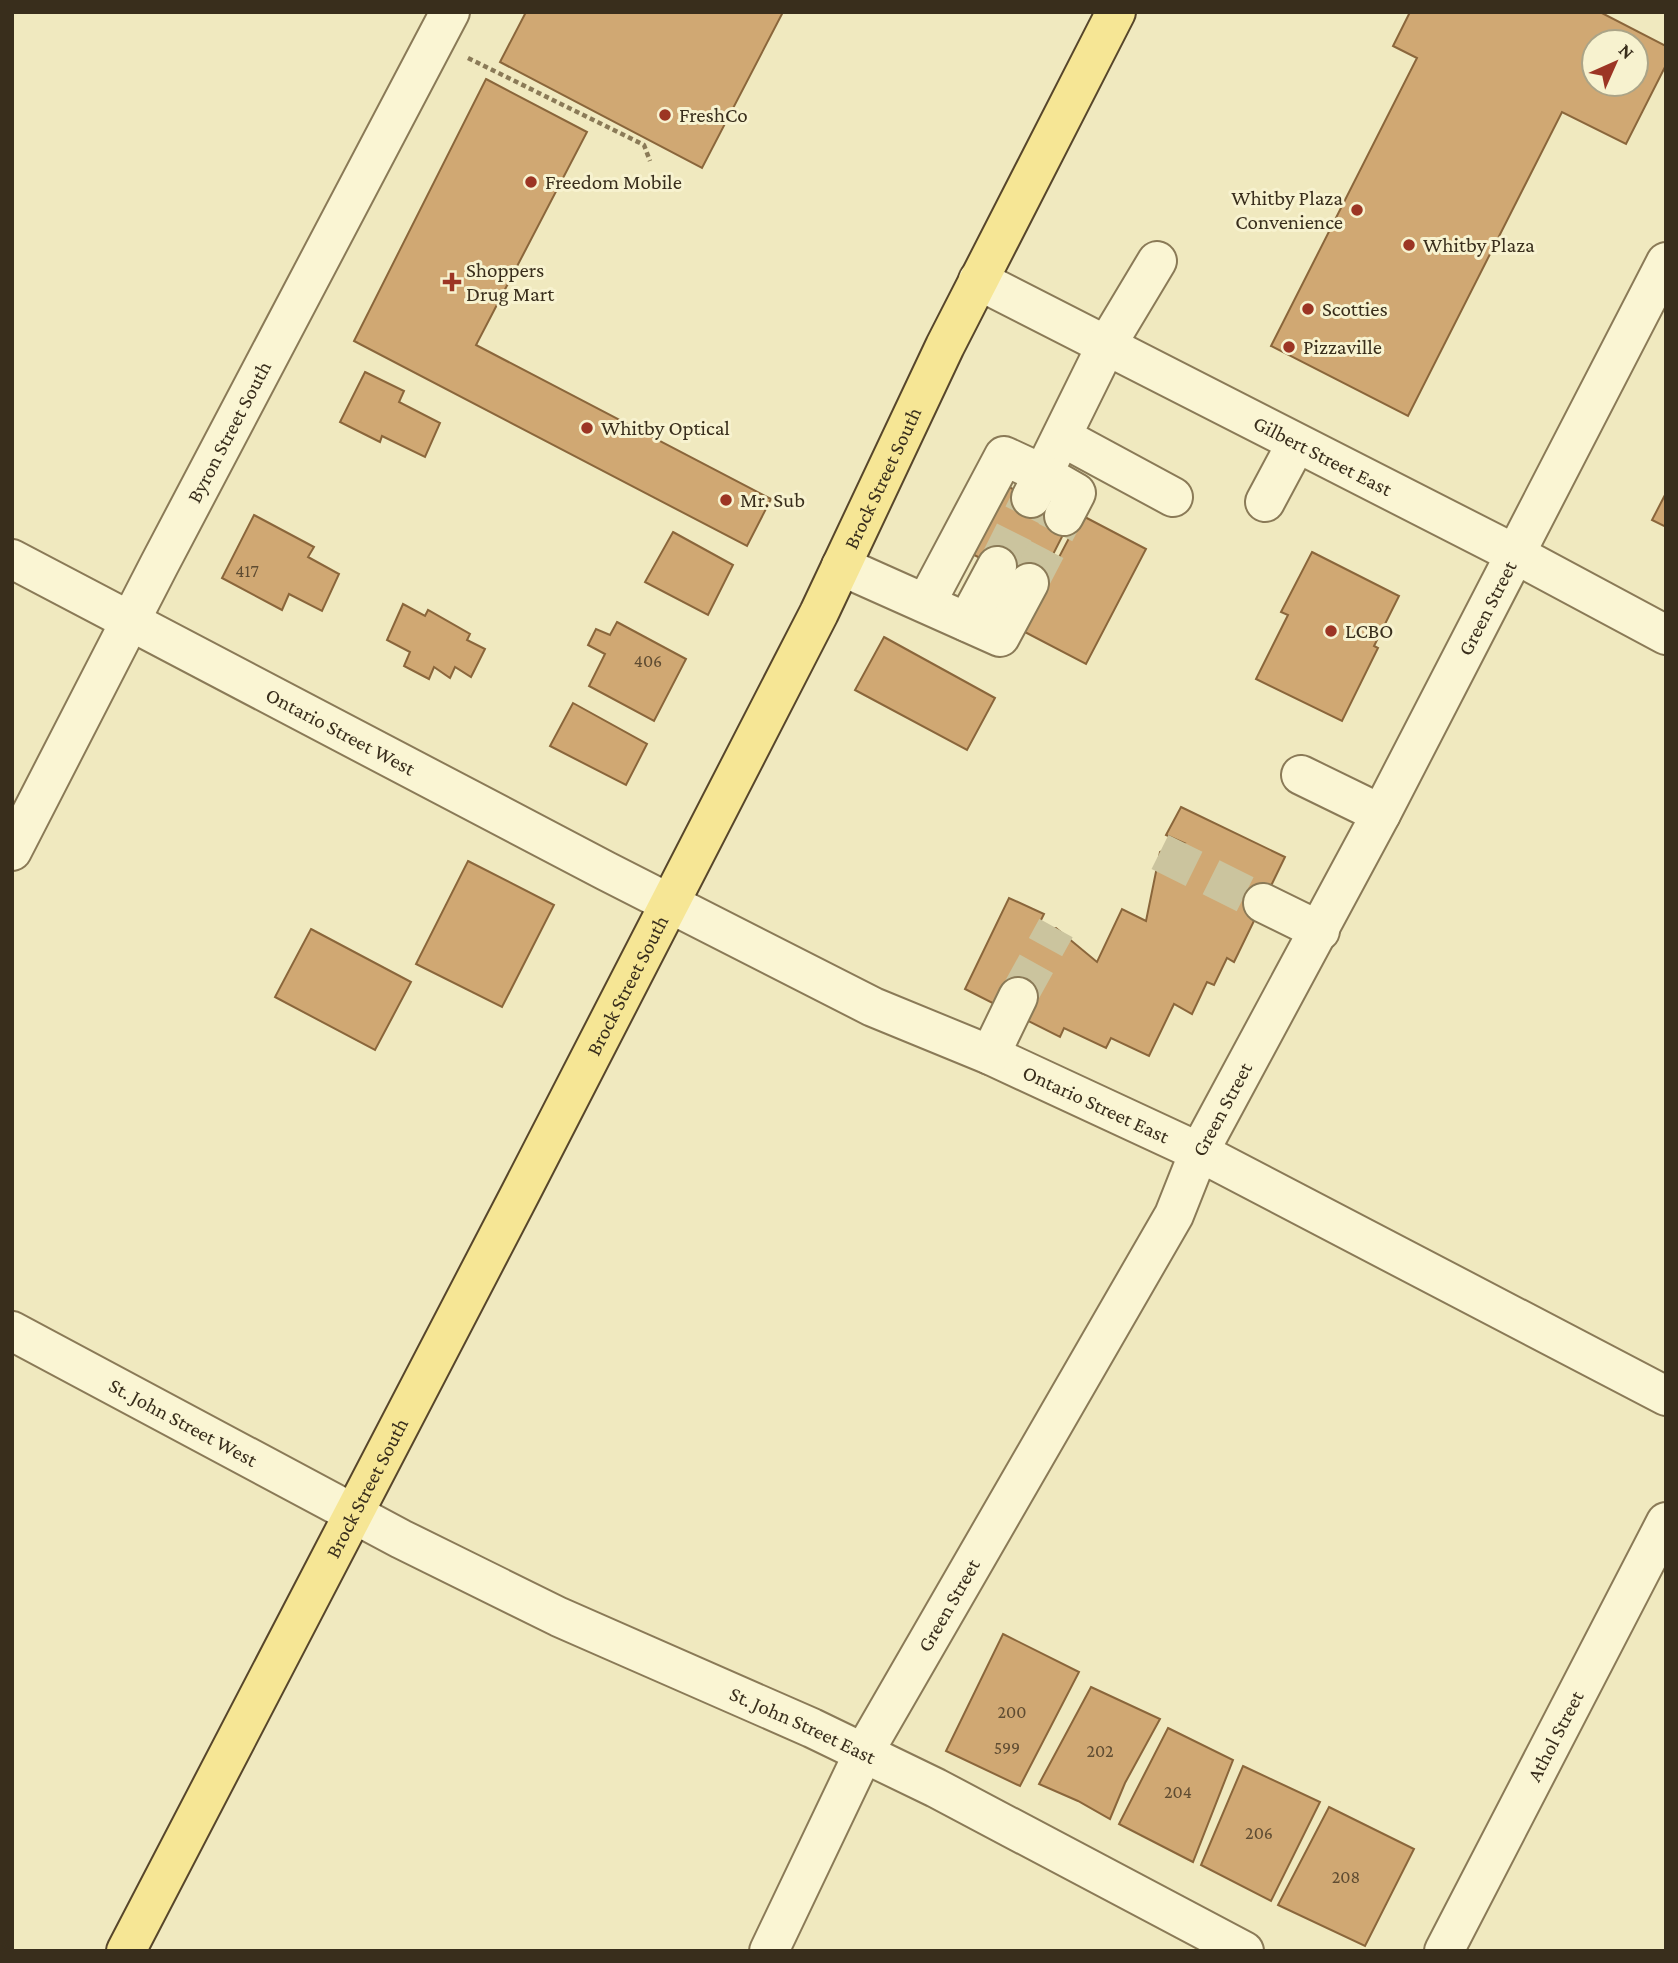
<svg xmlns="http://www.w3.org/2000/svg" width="1678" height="1963" viewBox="0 0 1678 1963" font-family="'Crimson Pro',serif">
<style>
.building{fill:#d0a873;stroke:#8a663b;stroke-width:2;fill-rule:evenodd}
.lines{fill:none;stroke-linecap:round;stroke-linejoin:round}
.minor-tunnel{stroke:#cbc49e;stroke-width:38;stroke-dasharray:38 19;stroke-linecap:butt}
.minor-casing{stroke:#8a7a57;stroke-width:42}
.major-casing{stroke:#57462b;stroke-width:42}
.path{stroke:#8a7a57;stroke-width:4.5;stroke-dasharray:5 3.5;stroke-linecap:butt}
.minor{stroke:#faf5d3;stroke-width:38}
.major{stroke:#f6e695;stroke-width:38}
.poi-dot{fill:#9c3524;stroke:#f7f2cf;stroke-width:2.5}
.labels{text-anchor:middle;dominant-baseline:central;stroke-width:6;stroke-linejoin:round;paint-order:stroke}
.number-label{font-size:18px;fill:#5f4c32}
.poi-label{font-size:21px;fill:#392e1c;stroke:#f7f2cf;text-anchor:start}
.street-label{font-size:21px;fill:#392e1c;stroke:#f7f2cf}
</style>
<rect width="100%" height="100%" fill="#f0e9bf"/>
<g class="building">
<polygon points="526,12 783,12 702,168 500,62"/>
<path d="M1410,12H1600L1666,46V65L1626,144L1562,112L1408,416L1271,346L1417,58L1393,46ZM1594,42H1636V84H1594Z"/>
<polygon points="486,79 587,132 476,345 771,499 747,546 354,341"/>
<polygon points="365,372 404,391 399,402 440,423 425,457 382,436 380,442 340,422"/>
<polygon points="1003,484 1071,519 1037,586 968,552"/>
<polygon points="1666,493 1666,527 1652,520"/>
<polygon points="254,515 314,547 308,557 339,574 322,611 289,594 282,610 222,578"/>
<polygon points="1081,515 1146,549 1086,664 1021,630"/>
<polygon points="673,532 733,565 708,615 645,582"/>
<polygon points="1312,552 1399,596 1374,646 1378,648 1342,721 1256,679 1288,615 1281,612"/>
<polygon points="403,604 425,616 428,610 470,634 467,640 485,649 471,677 455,667 450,678 434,667 429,679 404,666 410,652 387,640"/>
<polygon points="617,622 686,659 654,721 589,686 605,654 588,645 596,629 610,635"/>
<polygon points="884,637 995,698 967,750 855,690"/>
<polygon points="573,703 647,744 626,785 550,746"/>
<polygon points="1181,807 1285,857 1234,962 1227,958 1214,985 1207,982 1192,1014 1174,1004 1149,1056 1111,1038 1106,1048 1064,1028 1060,1037 965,989 1009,898 1044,914 1035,932 1056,928 1097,962 1122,909 1146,921 1160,852 1184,843 1166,835"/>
<polygon points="468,861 554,905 502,1007 416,964"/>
<polygon points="311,929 411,982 375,1050 275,997"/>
<polygon points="1003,1634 1079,1672 1020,1786 946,1751"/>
<polygon points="1091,1687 1160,1719 1125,1783 1110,1819 1078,1801 1039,1784"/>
<polygon points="1168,1728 1233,1760 1193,1862 1119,1824"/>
<polygon points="1243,1766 1320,1802 1271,1901 1201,1865"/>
<polygon points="1329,1807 1414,1849 1365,1946 1278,1905"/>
</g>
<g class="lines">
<g class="minor-tunnel">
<polyline points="997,566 1031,498"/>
<polyline points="1029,583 1064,516"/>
<polyline points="1160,852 1263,903"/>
<polyline points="1018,997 1056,928"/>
</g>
<defs>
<g id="minor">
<path id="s1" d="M978,280L1515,554L1666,635"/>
<polyline points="1062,437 1173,497"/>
<polyline points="1031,498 1106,346 1157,261"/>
<polyline points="1265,502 1296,444"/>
<path id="s2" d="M12,559L606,871L873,1007L990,1055L1199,1152L1666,1396"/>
<polyline points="841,566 1000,637 1029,583"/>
<polyline points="926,603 1004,456 1043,474 1076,493 1064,516"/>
<polyline points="967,622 997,566"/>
<polyline points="1301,775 1381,814"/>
<path id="s3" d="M12,851L159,565L450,12"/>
<polyline points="1263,903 1320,931"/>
<polyline points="990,1055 1018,997"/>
<path id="s4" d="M12,1331L401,1539L559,1617L812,1728L936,1788L1244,1951"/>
<path id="s5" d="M769,1951L864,1752L1174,1215L1199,1152L1381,814L1666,262"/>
<path id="s6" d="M1444,1951L1666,1522"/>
</g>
<g id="major">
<path id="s7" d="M126,1951L520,1194L819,613L945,346L1116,12"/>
</g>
</defs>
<use href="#minor" class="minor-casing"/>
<use href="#major" class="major-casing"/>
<polyline class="path" points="468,58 644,145 650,161"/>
<use href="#minor" class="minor"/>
<use href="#major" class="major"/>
</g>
<g class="poi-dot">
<circle cx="665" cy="115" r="7"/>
<circle cx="531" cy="182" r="7"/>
<circle cx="1357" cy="210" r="7"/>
<circle cx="1409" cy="245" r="7"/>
<path d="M448.5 271.5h7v7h7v7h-7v7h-7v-7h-7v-7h7z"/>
<circle cx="1308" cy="309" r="7"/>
<circle cx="1289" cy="347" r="7"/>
<circle cx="587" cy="428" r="7"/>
<circle cx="726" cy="500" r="7"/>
<circle cx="1331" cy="631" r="7"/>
</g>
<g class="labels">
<g class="number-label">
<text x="247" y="571">417</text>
<text x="648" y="661">406</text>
<text x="1012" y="1712">200</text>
<text x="1007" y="1748">599</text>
<text x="1100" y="1751">202</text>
<text x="1178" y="1792">204</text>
<text x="1259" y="1833">206</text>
<text x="1346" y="1877">208</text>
</g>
<g class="poi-label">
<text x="679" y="115">FreshCo</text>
<text x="545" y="182">Freedom Mobile</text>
<text x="1343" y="198" text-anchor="end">Whitby Plaza<tspan x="1343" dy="24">Convenience</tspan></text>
<text x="1423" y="245">Whitby Plaza</text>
<text x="466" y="270">Shoppers<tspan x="466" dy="24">Drug Mart</tspan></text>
<text x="1322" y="309">Scotties</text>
<text x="1303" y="347">Pizzaville</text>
<text x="601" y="428">Whitby Optical</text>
<text x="740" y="500">Mr. Sub</text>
<text x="1345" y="631">LCBO</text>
</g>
<g class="street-label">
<text stroke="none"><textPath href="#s3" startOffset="472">Byron Street South</textPath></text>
<text stroke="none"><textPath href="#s1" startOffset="387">Gilbert Street East</textPath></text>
<text stroke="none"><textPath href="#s7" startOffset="1656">Brock Street South</textPath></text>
<text stroke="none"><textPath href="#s5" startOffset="1524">Green Street</textPath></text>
<text stroke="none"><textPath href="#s2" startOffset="371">Ontario Street West</textPath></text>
<text stroke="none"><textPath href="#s7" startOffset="1088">Brock Street South</textPath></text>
<text stroke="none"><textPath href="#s2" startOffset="1214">Ontario Street East</textPath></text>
<text stroke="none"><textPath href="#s5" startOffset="957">Green Street</textPath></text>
<text stroke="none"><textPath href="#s4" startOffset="194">St. John Street West</textPath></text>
<text stroke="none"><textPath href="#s7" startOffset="522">Brock Street South</textPath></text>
<text stroke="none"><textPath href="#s5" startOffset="390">Green Street</textPath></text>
<text stroke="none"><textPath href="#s4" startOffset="884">St. John Street East</textPath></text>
<text stroke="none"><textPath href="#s6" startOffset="242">Athol Street</textPath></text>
</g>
</g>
<rect width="1678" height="1963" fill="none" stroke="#392e1c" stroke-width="28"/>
<g transform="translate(1615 63) rotate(45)"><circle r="33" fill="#f7f2cf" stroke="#aba487" stroke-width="2"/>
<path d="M0-5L12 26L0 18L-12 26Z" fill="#9c3524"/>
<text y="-10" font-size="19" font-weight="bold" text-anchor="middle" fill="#392e1c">N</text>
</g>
</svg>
